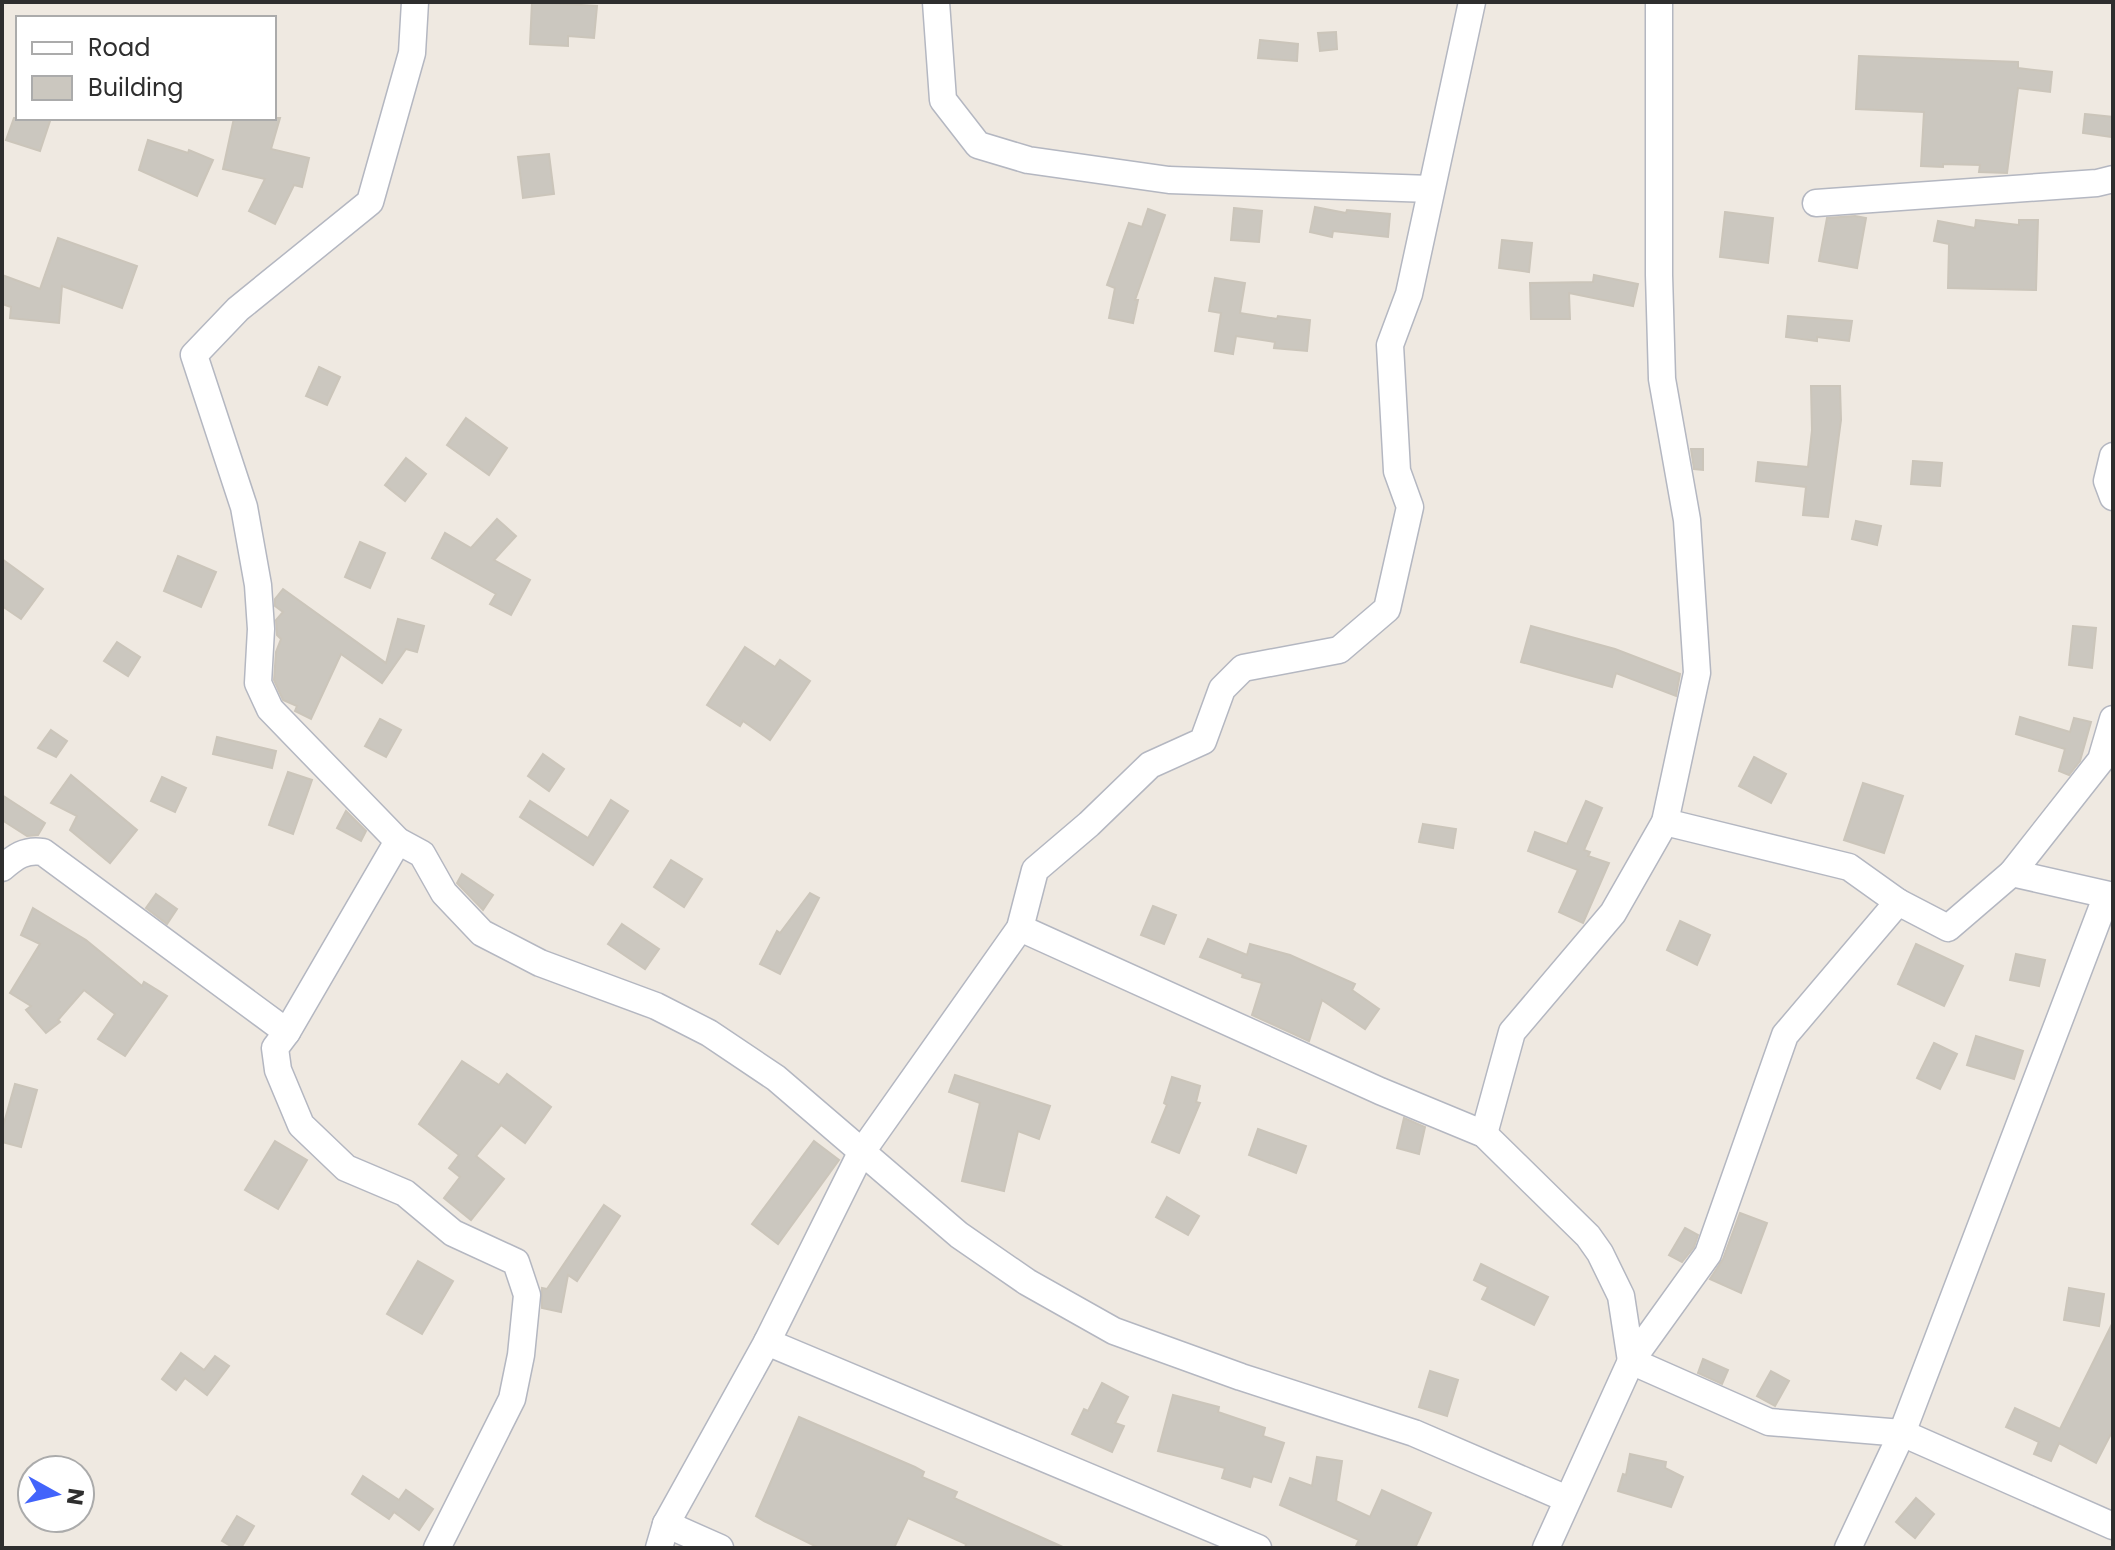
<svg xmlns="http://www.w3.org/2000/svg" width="2115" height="1550" viewBox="0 0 2115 1550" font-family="Poppins,sans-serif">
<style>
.building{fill:#cbc7bf;stroke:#cbc5ba;stroke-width:2}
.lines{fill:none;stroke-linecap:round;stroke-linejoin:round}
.minor-casing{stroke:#b4b7c1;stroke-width:29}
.minor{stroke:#fff;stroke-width:26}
</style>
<rect width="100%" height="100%" fill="#efe9e1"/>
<g class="building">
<polygon points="532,2 597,6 594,38 568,36 568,46 530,44"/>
<polygon points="1336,32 1337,49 1320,51 1318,33"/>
<polygon points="1260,40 1298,44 1297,61 1258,58"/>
<polygon points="1859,56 2018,62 2018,68 2052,72 2050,92 2018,88 2007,173 1979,172 1980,165 1943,164 1943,167 1921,166 1924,112 1856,109"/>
<polygon points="2085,114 2113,117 2112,137 2083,133"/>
<polygon points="14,118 51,118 40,151 6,140"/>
<polygon points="234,118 280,118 271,149 309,158 302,187 294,185 275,224 249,211 265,179 223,169"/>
<polygon points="148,140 188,153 189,150 213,160 197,196 139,170"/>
<polygon points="549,154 554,194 523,198 518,157"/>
<polygon points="1315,207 1346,213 1347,210 1390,214 1388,237 1333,231 1332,237 1310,232"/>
<polygon points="1234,208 1262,211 1259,242 1231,240"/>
<polygon points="1148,209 1165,215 1135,300 1138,300 1133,323 1109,318 1115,288 1107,285 1129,223 1142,227"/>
<polygon points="1725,212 1773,218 1768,263 1720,257"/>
<polygon points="1855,216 1866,218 1857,268 1819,261 1827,218"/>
<polygon points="1976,220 2019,225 2019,220 2038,220 2036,290 1948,288 1949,244 1934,241 1938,221 1975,228"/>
<polygon points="58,238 137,266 122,308 62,286 59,323 10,318 11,307 2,304 2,275 40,289"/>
<polygon points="1502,240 1532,243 1529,272 1499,268"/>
<polygon points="1594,275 1638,284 1633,306 1569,293 1570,319 1531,319 1530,283 1593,282"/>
<polygon points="1215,278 1245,283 1240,313 1277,319 1278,316 1310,320 1307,351 1274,348 1275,342 1236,336 1233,354 1215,351 1221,313 1209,311"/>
<polygon points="1788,316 1852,321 1849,341 1817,337 1817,341 1786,337"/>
<polygon points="319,367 340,377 327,405 306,396"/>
<polygon points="1811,386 1840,386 1841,420 1828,517 1803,515 1806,487 1756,481 1758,462 1808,467 1812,430"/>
<polygon points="466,418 507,448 489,475 447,445"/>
<polygon points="1691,449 1703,449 1703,470 1694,469"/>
<polygon points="406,458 426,474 405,501 385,485"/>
<polygon points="1913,461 1942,463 1940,486 1911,484"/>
<polygon points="497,519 516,536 494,560 530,580 511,615 490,604 496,594 432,558 445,533 471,548"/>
<polygon points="1856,521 1881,526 1877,545 1852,539"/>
<polygon points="360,542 385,553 370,588 345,577"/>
<polygon points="178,556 216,572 201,607 164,591"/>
<polygon points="2,559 43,589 21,619 2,606"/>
<polygon points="283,589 386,663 398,619 424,626 417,652 406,649 382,683 341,654 311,719 295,711 297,706 283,700 274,680 276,652 281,639 277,635 276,620 283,612 275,606 275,599"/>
<polygon points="1531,626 1615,649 1680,674 1676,696 1616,673 1612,687 1521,662"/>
<polygon points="2073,626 2096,628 2092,668 2069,665"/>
<polygon points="117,642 140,657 128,676 104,661"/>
<polygon points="745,647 775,667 780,660 810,681 770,740 743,721 740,726 707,705"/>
<polygon points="2020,717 2070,732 2074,718 2091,722 2080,761 2069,775 2059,771 2065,749 2016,734"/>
<polygon points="380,719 401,730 386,757 365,746"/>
<polygon points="51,730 67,741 56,757 38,748"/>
<polygon points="217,737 276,751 272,768 213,754"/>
<polygon points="543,754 564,769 549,791 528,776"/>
<polygon points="1754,757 1786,774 1771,803 1739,786"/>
<polygon points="288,772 312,780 293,834 269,825"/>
<polygon points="71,775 137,830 110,863 70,830 77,816 51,803"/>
<polygon points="162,777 186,788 175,812 151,801"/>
<polygon points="1863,783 1903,796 1884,853 1844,840"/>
<polygon points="2,795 45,823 38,835 27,836 2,820"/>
<polygon points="611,800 628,811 593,865 520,817 530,801 588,838"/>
<polygon points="1586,801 1602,808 1584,850 1590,852 1588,856 1609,863 1583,923 1559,912 1578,870 1528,851 1535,832 1567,844"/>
<polygon points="346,811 366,831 361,841 337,828"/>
<polygon points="1423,824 1456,829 1453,848 1419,842"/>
<polygon points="671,860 702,879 684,907 654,887"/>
<polygon points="462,874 493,895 483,910 457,883"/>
<polygon points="810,893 819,898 780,974 760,964 777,931 780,933"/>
<polygon points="156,894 177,909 167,924 146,908"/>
<polygon points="1153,906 1176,915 1164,944 1141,935"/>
<polygon points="33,908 86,940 142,986 144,982 167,996 125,1056 98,1039 115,1014 84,990 58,1020 60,1022 46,1033 26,1010 31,1006 10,993 40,944 21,935"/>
<polygon points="1680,921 1710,935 1697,965 1667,950"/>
<polygon points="622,924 659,949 645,969 608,944"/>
<polygon points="1208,939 1247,955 1250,944 1290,955 1355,984 1352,990 1379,1009 1365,1029 1322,1000 1309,1041 1252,1015 1262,983 1242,977 1243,974 1200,957"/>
<polygon points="1916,944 1963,966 1944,1006 1898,984"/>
<polygon points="2016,954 2045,960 2039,986 2010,980"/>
<polygon points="1976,1036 2023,1051 2014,1079 1967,1065"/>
<polygon points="1934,1043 1957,1054 1940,1089 1917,1078"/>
<polygon points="462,1061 499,1085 507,1074 551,1107 525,1143 501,1125 476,1156 504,1179 471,1220 444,1198 460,1177 449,1168 459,1155 419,1124"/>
<polygon points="955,1075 1050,1106 1039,1139 1018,1131 1004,1191 962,1181 980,1103 949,1092"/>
<polygon points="1172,1077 1200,1086 1196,1102 1200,1103 1179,1153 1152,1142 1167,1105 1164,1103"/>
<polygon points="15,1084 37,1090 21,1147 2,1142 2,1130"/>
<polygon points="1404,1118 1425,1127 1419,1154 1397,1148"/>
<polygon points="1258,1129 1306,1146 1296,1173 1249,1155"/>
<polygon points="275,1141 307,1160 278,1209 245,1190"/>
<polygon points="814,1141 839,1160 778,1244 752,1224"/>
<polygon points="1167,1197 1199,1216 1188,1235 1156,1217"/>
<polygon points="604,1205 620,1216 577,1281 568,1275 561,1312 542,1308 542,1288 547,1289"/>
<polygon points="1740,1213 1767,1223 1741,1293 1710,1279 1723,1259"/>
<polygon points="1685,1228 1698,1235 1694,1247 1682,1262 1669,1255"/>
<polygon points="418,1261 453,1281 422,1334 387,1314"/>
<polygon points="1481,1264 1548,1297 1534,1325 1482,1299 1488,1287 1474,1280"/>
<polygon points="2069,1288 2104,1294 2099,1326 2064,1320"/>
<polygon points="2113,1322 2113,1430 2096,1463 2059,1443 2051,1461 2034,1454 2039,1442 2006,1427 2015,1408 2060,1429"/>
<polygon points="181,1353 204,1370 215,1356 229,1366 207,1395 185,1378 176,1390 162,1379"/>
<polygon points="1703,1359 1728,1370 1722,1384 1698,1373"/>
<polygon points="1430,1371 1458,1380 1447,1416 1419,1407"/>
<polygon points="1771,1371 1789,1381 1775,1406 1757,1396"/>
<polygon points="1102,1383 1128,1397 1115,1423 1124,1426 1112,1452 1072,1434 1084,1409 1088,1411"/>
<polygon points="1173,1395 1219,1407 1218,1412 1265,1428 1263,1436 1284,1443 1271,1482 1253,1476 1250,1487 1222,1478 1225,1468 1158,1451"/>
<polygon points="799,1417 915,1467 924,1472 922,1477 957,1492 954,1498 1065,1548 965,1548 966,1544 908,1518 894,1548 819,1548 764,1521 756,1516"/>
<polygon points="1630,1454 1666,1462 1665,1468 1683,1477 1671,1507 1618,1491 1623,1474 1626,1475"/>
<polygon points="1317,1457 1342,1461 1336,1501 1370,1517 1382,1490 1431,1513 1415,1548 1355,1548 1359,1540 1280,1505 1290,1478 1312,1486"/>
<polygon points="363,1476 399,1500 406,1490 433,1509 419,1530 394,1512 389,1519 352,1494"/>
<polygon points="1916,1498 1934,1514 1915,1538 1896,1522"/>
<polygon points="237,1516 254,1526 241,1548 234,1548 222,1541"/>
</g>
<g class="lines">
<defs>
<g id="minor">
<polyline points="415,2 412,53 370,202 238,309 194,355 244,507 258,585 261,629 258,683 270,709 398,841 422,854 444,893 482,933 540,963 656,1006 709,1033 776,1078 959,1235 1027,1282 1114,1331 1241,1377 1414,1433 1567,1499"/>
<polyline points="936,2 943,100 978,145 1028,160 1169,180 1431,189"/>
<polyline points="1816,203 2097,183 2113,179"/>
<polyline points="2113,456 2107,481 2113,497"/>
<polyline points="1665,822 1849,867 1898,902"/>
<path d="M2,868C15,857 25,849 43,852L287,1032L275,1048L278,1070L301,1125L346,1168L405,1193L453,1233L516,1262L527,1295L521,1355L512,1399L437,1548"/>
<polyline points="2012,873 2113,896"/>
<polyline points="1020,928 1380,1091 1484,1134 1588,1236 1600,1253 1621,1296 1631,1361"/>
<polyline points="287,1032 398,841"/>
<polyline points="1484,1134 1512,1032 1613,913 1665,822 1697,673 1687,520 1662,379 1659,275 1659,2"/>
<polyline points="767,1342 1258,1548"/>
<polyline points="1631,1361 1769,1422 1902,1433 2113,1526"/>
<polyline points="666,1524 720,1548"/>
<polyline points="659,1548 666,1524 767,1342 861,1153 1020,928 1035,870 1089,824 1150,765 1203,741 1222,689 1243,668 1339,650 1387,609 1410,507 1397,471 1390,345 1409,294 1472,2"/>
<polyline points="1546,1548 1631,1361 1708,1254 1785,1035 1898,902 1948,928 2012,873 2101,760 2113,719"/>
<polyline points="1848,1548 1902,1433 2107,895"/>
</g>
</defs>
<use href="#minor" class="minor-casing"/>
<use href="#minor" class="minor"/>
</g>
<rect width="2115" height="1550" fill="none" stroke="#2e2e2e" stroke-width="8"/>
<rect x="16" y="16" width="260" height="104" fill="#ffffff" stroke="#ababab" stroke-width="2"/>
<rect x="32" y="42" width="40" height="12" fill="#ffffff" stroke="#ababab" stroke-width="2"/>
<text x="88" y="56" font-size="24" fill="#2e2e2e">Road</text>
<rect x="32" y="76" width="40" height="24" fill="#cbc7bf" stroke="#ababab" stroke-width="2"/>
<text x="88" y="96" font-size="24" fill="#2e2e2e">Building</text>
<g transform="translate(56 1494) rotate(98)"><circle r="38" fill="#ffffff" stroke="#ababab" stroke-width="2"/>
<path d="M0-6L14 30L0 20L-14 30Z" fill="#4264fb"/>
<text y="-12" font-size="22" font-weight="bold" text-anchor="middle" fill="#2e2e2e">N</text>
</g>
</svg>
